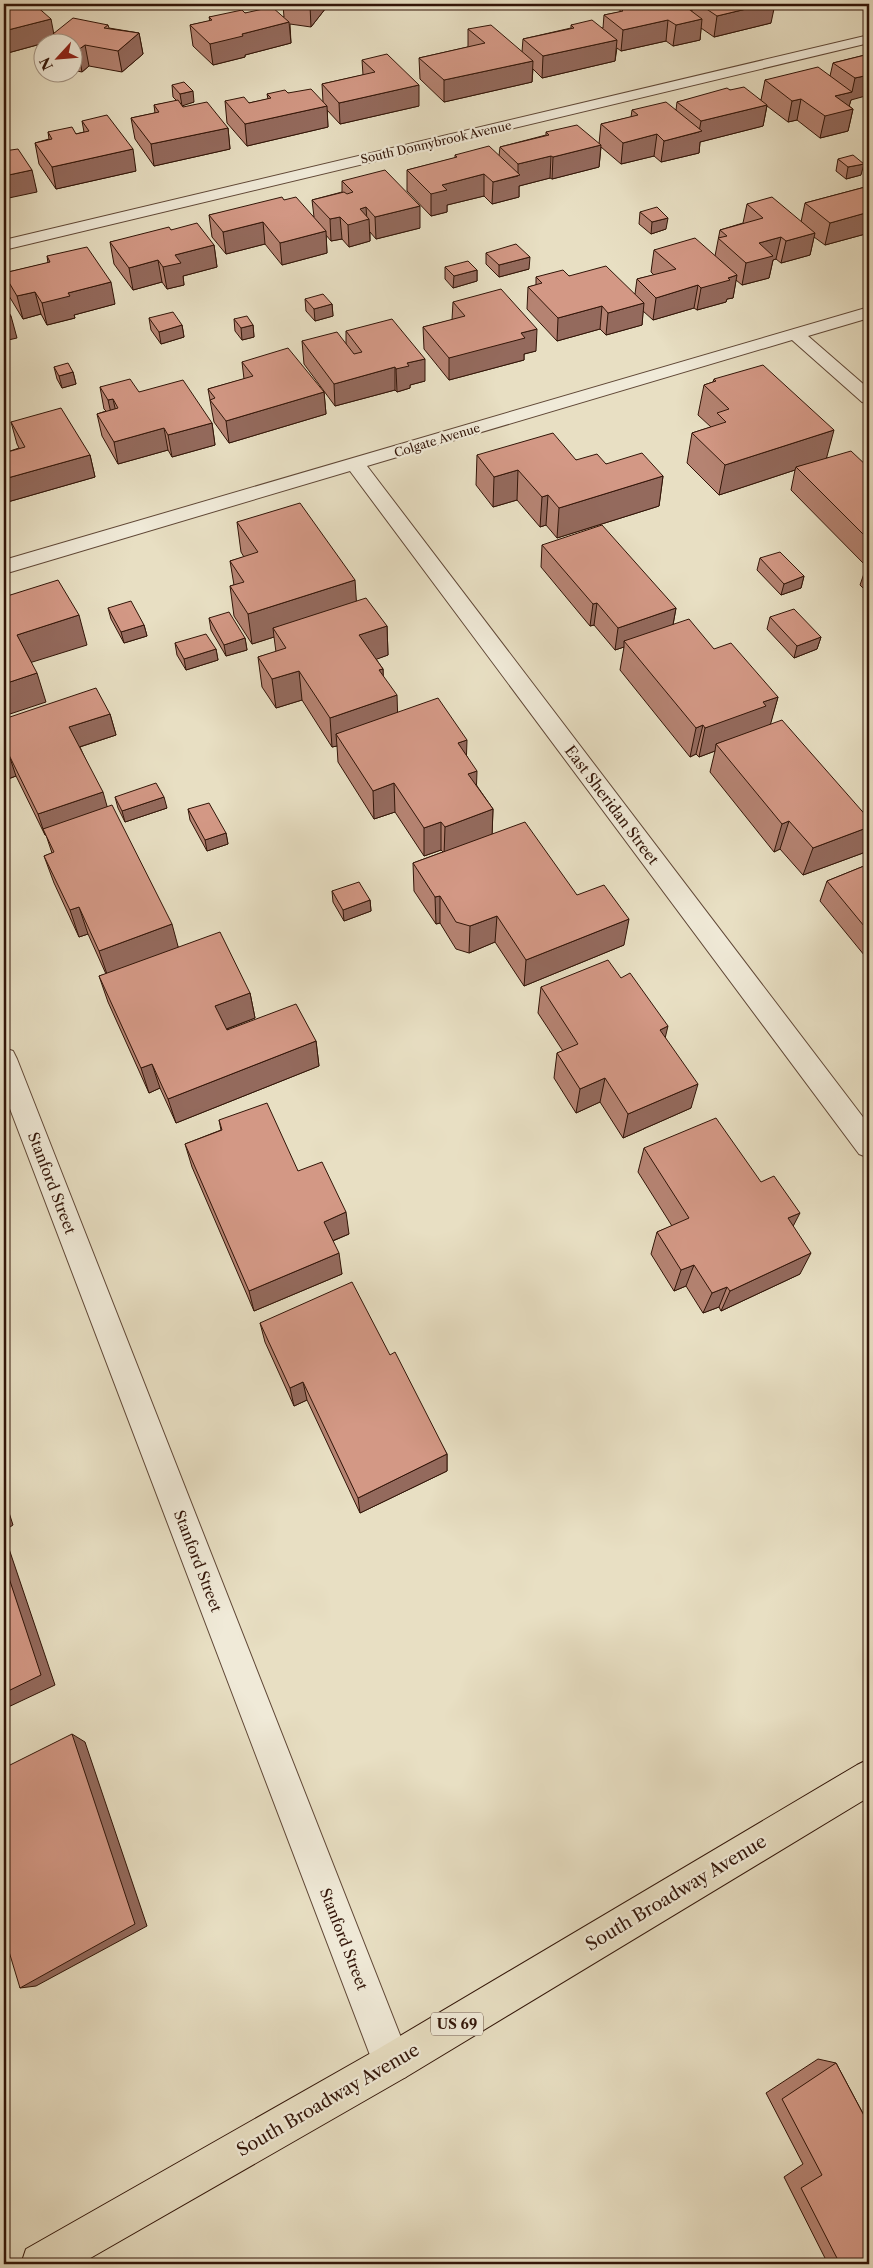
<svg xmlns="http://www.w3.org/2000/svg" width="873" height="2268" viewBox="0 0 873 2268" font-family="'Libre Caslon Text',serif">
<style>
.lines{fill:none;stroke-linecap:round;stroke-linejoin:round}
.minor-casing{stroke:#604837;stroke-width:2}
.major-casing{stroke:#321508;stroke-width:2}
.minor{fill:#f0ead8;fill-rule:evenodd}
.major{fill:#e8dfc3;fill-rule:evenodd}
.wall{fill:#b58372;stroke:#321508}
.shaded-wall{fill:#946a5d;stroke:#321508}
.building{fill:#d39885;stroke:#321508}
.labels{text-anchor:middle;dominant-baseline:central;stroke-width:4.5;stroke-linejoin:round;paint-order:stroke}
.far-street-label{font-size:12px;fill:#321508;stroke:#f0ead8}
.shield{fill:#f0ead8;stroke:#6b5546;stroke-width:1}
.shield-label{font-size:14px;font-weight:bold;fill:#321508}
.street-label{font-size:15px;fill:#321508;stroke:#f0ead8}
.near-street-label{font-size:18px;fill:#321508;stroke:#f0ead8}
</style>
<rect width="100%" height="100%" fill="#e8dfc3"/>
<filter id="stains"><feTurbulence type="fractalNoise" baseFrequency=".004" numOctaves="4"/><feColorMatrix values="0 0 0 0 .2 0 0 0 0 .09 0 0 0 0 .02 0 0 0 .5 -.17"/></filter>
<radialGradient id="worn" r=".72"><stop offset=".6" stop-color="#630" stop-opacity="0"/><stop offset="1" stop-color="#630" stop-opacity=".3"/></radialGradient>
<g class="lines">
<defs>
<g id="minor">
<polygon points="869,35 869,43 4,250 4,240"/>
<polygon points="869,307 869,318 808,336 869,389 869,404 862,402 792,340 367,466 869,1125 869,1158 859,1154 350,471 4,574 4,560"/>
<polygon points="4,1048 13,1051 17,1059 411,2063 406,2077 392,2082 378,2077 373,2063 4,1093"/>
</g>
<polygon id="major" points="869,1759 869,1797 406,2077 80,2264 21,2264 26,2249 378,2049 857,1765"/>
</defs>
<use href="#minor" class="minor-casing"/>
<use href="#major" class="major-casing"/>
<use href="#minor" class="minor"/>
<use href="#major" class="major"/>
</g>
<g class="wall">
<polygon points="270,4 329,4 311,27 290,24 291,43 245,55 245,57 213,65 193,46 190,25 210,21 209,17 245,13 284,17 283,5"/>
<polygon points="639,4 682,4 692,11 692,4 699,4 771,23 714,37 701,28 700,40 673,46 666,41 621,51 617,48 615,61 542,78 533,69 532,82 444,102 420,79 419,58 468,47 468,29 522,52 523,39 571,28 571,25 603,28 604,15 620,12 620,8 640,4"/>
<polygon points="840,4 860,4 845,7"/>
<polygon points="108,25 109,28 139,33 143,54 122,72 89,66 82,72 72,70 72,42 42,42 42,49 41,44 4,54 54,33"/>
<polygon points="869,54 851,100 849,106 853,109 848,131 820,138 797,120 788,122 767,106 763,126 700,142 699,153 661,162 654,156 621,164 601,147 599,167 552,179 550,178 519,186 519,197 492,204 484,196 447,205 447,212 431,216 407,191 407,170 455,158 455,155 499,156 500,147 546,135 546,132 599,144 601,124 631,117 632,110 676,110 677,102 730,90 761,100 765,80 830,76 833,63"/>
<polygon points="362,60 419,106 340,124 327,110 328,127 247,146 227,123 225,101 249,103 268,99 267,94 288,93 323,102 322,84 363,75"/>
<polygon points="172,85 194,102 182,105 183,107 228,128 230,149 154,166 135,139 131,118 155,113 154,105 177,101 173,97"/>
<polygon points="82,121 136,171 56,189 39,164 35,143 49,139 48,132 76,134 84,132"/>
<polygon points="838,159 861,175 846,179 836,171"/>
<polygon points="342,181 420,228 376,239 370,232 370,241 349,247 342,239 331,241 326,235 327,253 282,265 265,244 226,254 212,237 209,215 284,200 314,217 312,200 342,192"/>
<polygon points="869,186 869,233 825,245 814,237 810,255 781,263 776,259 773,260 769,278 742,285 736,280 733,298 727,299 726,302 697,310 694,308 653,320 643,311 642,325 606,335 600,329 557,341 527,309 528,287 536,285 536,277 569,276 635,294 637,279 654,275 651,272 654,250 715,256 720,230 743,223 747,204 801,222 805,203"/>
<polygon points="640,212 666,229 651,234 639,224"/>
<polygon points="171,230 214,245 217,267 183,276 184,285 167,289 162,282 133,290 114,264 110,242"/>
<polygon points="486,253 529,269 499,277 486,264"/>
<polygon points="47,256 115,304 74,315 75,318 47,325 41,314 23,319 9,296 4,273 48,263"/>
<polygon points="445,267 477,270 477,281 453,288 445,279"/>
<polygon points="305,299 332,304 333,316 315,321 306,311"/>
<polygon points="453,302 536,351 524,354 524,360 449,380 424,349 423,327 452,320"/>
<polygon points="149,318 182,325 184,337 161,344 151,330"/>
<polygon points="234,319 253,325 254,337 242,340 235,331"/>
<polygon points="346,331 425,381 410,385 410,388 397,392 395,390 335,406 304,364 302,341 346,345"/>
<polygon points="242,362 324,392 326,414 229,443 214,422 208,389 244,379"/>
<polygon points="54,367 73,372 76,384 62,388 57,379"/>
<polygon points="714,379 827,458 869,468 869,594 860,585 867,565 865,565 791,490 795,470 719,495 687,463 692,433 711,427 698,415 704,385 713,382"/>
<polygon points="100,387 139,392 212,423 215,445 172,457 168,450 118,464 102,436 97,414 106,411 104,409"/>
<polygon points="11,422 90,455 95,477 4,503 4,453 19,448 17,444"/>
<polygon points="477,455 576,460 606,464 663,476 659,506 557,538 546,525 540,527 517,500 493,507 476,485"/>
<polygon points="237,522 356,601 387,626 388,655 376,659 383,669 383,676 397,712 467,756 477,786 493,809 492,834 577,895 624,945 524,986 495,942 469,953 456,949 440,923 436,924 414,891 413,863 443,852 441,850 424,856 395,812 374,819 338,762 337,746 332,747 302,700 276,708 262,687 258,657 276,652 274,637 252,644 234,616 230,586 234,585 230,561 244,557 241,552"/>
<polygon points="542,545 676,608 673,625 714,649 778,697 770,724 863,853 803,875 780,849 774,852 710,772 715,751 699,757 696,754 690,757 620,670 624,647 615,650 594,625 590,626 541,567"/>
<polygon points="760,558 804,576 801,588 781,595 757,570"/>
<polygon points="108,608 144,625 147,636 124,643 111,619"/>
<polygon points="770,617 821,637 817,649 794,658 767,629"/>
<polygon points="209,618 245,638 247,650 226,656 211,630"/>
<polygon points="175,643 216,649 218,660 186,670 177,655"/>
<polygon points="110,714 116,735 80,747 107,807 178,947 250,993 255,1018 227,1029 227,1030 316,1041 319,1066 176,1123 160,1088 149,1093 108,1002 99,976 106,974 88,934 79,937 54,883 44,856 52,853 46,835 45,835 16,776 8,779 4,770 4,719"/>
<polygon points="115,797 167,808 125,822 118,808"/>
<polygon points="188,809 226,833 228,844 207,851 190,820"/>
<polygon points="869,864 869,961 820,901 827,881"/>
<polygon points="332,891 370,900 371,911 344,921 333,902"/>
<polygon points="621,978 665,1037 691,1108 623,1138 600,1102 576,1113 554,1078 557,1053 563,1051 538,1013 541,987"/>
<polygon points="219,1120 298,1171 349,1234 333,1241 342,1274 254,1311 192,1167 185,1144 221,1130"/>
<polygon points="644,1148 761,1182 793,1226 800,1274 721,1311 719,1307 703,1313 686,1286 674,1291 651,1254 657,1232 672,1226 638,1172"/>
<polygon points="260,1323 390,1355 447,1454 447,1471 360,1513 307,1400 294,1406 265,1342"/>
<polygon points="818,2059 836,2063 867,2121 869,2122 869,2264 828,2264 784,2177 803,2164 766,2093"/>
</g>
<g class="shaded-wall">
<polygon points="312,4 329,4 311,27 310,6"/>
<polygon points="767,4 775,4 771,23 714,37 717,16"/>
<polygon points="846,4 860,4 845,7"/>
<polygon points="51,19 55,40 4,54 4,31"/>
<polygon points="702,19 700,40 673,46 676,25"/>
<polygon points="668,20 666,41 621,51 623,30"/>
<polygon points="289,22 291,43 245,55 245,57 213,65 210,44 242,34"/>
<polygon points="139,33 143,54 122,72 118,51"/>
<polygon points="617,40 615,61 542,78 543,56"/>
<polygon points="85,45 89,66 82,72 78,50"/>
<polygon points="533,61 532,82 444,102 444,80"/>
<polygon points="869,75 869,95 851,100 848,110 853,109 848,131 820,138 825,116 835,96 852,92 855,78"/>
<polygon points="419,85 419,106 340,124 339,103"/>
<polygon points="193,91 194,102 182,106 180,94"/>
<polygon points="801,99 797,120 788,122 792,101"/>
<polygon points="767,105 763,126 700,142 699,153 661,162 664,141 699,132 701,121"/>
<polygon points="327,106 328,127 247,146 245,124"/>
<polygon points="228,128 230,149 154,166 151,144"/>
<polygon points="657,134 654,156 621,164 623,143"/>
<polygon points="601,145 599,167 552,179 553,157"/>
<polygon points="133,149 136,171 56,189 52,167"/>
<polygon points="551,156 550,178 519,186 519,197 492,204 493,182 518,176 518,164"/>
<polygon points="864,164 861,175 846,179 848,167"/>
<polygon points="32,170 37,192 4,199 4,176"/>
<polygon points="484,174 484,196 447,205 447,212 431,216 431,194 442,185"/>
<polygon points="420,206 420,228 376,239 375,217"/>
<polygon points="366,207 367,220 369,219 370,241 349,247 348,225 360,209"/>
<polygon points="869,212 869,233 825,245 830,223"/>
<polygon points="340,217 342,239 331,241 330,219"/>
<polygon points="668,218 666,229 651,234 652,222"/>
<polygon points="263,222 265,244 226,254 223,232"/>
<polygon points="326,231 327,253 282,265 280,243"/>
<polygon points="815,233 810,255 781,263 786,241"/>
<polygon points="781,237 776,259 773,260 769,278 742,285 746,263 759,243"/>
<polygon points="214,245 217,267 183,276 184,285 167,289 163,267 175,255"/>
<polygon points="530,257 529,269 499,277 499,265"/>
<polygon points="158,260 162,282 133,290 129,268"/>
<polygon points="477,270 477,281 453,288 454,276"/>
<polygon points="737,275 733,298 727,299 726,302 697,310 701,288"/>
<polygon points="111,282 115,304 74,315 75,318 47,325 42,303 68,293"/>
<polygon points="698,285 694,308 653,320 656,298"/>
<polygon points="35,292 41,314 23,319 17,296"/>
<polygon points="644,303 642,325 606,335 608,313"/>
<polygon points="332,304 333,316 315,321 314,309"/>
<polygon points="602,306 600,329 557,341 558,318"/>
<polygon points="11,316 17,338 4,341 4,318"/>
<polygon points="182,325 184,337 161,344 159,332"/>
<polygon points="253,325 254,337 242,340 241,328"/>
<polygon points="537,329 536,351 524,354 524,360 449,380 449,358 521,333"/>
<polygon points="425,359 425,381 410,385 410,388 397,392 396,369 407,363"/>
<polygon points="395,367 395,390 335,406 334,384"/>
<polygon points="73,372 76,384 62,388 59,376"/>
<polygon points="324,392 326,414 229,443 226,421"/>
<polygon points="113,399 118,421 113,422 108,400"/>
<polygon points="212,423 215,445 172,457 168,435"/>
<polygon points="164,428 168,450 118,464 114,442"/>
<polygon points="834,430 826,460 796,467 795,470 719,495 725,465"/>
<polygon points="90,455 95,477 4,503 4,479"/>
<polygon points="518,470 517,500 493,507 494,477"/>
<polygon points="663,476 659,506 557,538 559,508"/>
<polygon points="548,495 546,525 540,527 542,497"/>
<polygon points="869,552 869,564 867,563 867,565 865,565"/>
<polygon points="804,576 801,588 781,595 784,584"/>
<polygon points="355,580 357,610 273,628 274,637 252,644 248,614"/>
<polygon points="597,603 594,625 590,626 593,604"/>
<polygon points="676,608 672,630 624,641 624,647 615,650 618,628"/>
<polygon points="79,615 87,645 26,664 17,635"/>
<polygon points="144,625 147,636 124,643 121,632"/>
<polygon points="387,626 388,655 361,665 359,635"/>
<polygon points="821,637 817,649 794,658 797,646"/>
<polygon points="245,638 247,650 226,656 224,645"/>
<polygon points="216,649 218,660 186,670 184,659"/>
<polygon points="383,669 384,698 379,670"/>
<polygon points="299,671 302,700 276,708 272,679"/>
<polygon points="37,673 46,702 4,716 4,684"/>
<polygon points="397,695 398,724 336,734 337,746 332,747 330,718"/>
<polygon points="778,697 770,726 716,744 715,751 699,757 705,728 763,702"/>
<polygon points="110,714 116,735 76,748 69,727"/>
<polygon points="703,725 696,754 690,757 696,728"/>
<polygon points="467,740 466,769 458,743"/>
<polygon points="9,755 16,776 8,779 4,767 4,757"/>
<polygon points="477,771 476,799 468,774"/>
<polygon points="394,783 395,812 374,819 373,791"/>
<polygon points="103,792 109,813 43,829 46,835 45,835 38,814"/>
<polygon points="164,797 167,808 125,822 122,811"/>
<polygon points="493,809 492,837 444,855 445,827"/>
<polygon points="789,821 780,849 774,852 782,824"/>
<polygon points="441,822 441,850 424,856 424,828"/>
<polygon points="869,827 869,837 863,853 803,875 813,848"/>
<polygon points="226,833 228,844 207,851 205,840"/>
<polygon points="440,896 440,923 436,924 435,897"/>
<polygon points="370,900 371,911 344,921 343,910"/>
<polygon points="79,907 88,934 79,937 70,910"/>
<polygon points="497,916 495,942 469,953 470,926"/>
<polygon points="629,919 624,945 524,986 526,960"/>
<polygon points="172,924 179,950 108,977 99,951"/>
<polygon points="250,993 255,1018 221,1031 215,1006"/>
<polygon points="668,1026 662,1051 660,1030"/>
<polygon points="316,1041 319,1066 176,1123 168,1099"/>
<polygon points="152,1064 160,1088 149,1093 141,1068"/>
<polygon points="605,1078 600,1102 576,1113 580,1089"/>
<polygon points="698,1084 691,1108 623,1138 628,1114"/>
<polygon points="346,1212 349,1234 327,1243 324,1222"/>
<polygon points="800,1213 789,1234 788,1218"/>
<polygon points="339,1253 342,1274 254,1311 249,1291"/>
<polygon points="811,1253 800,1274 721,1311 730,1291"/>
<polygon points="694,1265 686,1286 674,1291 681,1270"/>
<polygon points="727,1287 719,1307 703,1313 712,1293"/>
<polygon points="303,1382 307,1400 294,1406 290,1388"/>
<polygon points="447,1454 447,1471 360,1513 358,1498"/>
<polygon points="4,1497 13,1525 4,1531"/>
<polygon points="4,1534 55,1685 4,1709"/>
<polygon points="72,1734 85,1742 147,1926 36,1986 20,1988"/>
</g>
<g class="building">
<polygon points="4,4 34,4 51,19 4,31"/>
<polygon points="294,4 312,4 310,6"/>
<polygon points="642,4 682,4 702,19 676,25 668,20 623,30 604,15 623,11 620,8"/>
<polygon points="699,4 767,4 717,16"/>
<polygon points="272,7 289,22 242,34 243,36 210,44 190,25 212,20 209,17 242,10 245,13"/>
<polygon points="73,18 108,25 104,28 139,33 118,51 85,45 78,50 72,49 72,42 43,42"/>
<polygon points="592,20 617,40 543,56 523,39 574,28 571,25"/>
<polygon points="491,25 533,61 444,80 419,58 485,43 468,29"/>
<polygon points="387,54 419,85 339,103 322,84 375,72 362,60"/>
<polygon points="869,54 869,75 855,78 833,63"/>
<polygon points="818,67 852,92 835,96 853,109 825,116 801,99 792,101 765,80"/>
<polygon points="184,82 193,91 180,94 172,85"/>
<polygon points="744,87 767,105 701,121 677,102 727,88 730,90"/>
<polygon points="311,89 327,106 245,124 225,101 244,97 249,103 271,98 267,94 285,90 288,93"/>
<polygon points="178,100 183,107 207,102 228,128 151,144 131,118 159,112 154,105"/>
<polygon points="666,102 702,131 664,141 657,134 623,143 601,124 638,115 632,110"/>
<polygon points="107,115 133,149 52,167 35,143 52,139 48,132 72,127 76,134 89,131 82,121"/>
<polygon points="577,125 601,145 553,157 551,156 518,164 500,147 549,135 546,132"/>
<polygon points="489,146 520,175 493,182 484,174 442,185 447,190 431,194 407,170 457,157 455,155"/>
<polygon points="18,149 32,170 4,176 4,151"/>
<polygon points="853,155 864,164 848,167 838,159"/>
<polygon points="385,170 420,206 375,217 366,207 360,209 369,219 348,225 340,217 330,219 312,200 344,192 347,194 353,192 342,181"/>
<polygon points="869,186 869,212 830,223 805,203"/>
<polygon points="282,197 284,200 296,197 326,231 280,243 263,222 223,232 209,215"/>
<polygon points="772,197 815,233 786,241 781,237 759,243 773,256 746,263 718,238 727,236 720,230 763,218 747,204"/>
<polygon points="657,207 668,218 652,222 640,212"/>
<polygon points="197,223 214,245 175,255 181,263 163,267 158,260 129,268 110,242 169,227 171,230"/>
<polygon points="695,238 737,275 728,278 730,280 701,288 698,285 656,298 637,279 676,269 654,250"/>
<polygon points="516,244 530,257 499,265 486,253"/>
<polygon points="87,247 111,282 68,293 70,296 42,303 35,292 17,296 4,274 4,273 50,262 47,256"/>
<polygon points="468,261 477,270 454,276 445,267"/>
<polygon points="606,266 644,303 608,313 602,306 558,318 528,287 542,283 536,277 563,270 569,276"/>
<polygon points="501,289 537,329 521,333 525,338 449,358 423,327 465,316 453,302"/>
<polygon points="323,294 332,304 314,309 305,299"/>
<polygon points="4,304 11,316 4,318"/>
<polygon points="173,312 182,325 159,332 149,318"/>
<polygon points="247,316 253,325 241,328 234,319"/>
<polygon points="392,319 425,359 407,363 409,366 396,369 395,367 334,384 302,341 337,332 354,354 362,352 346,331"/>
<polygon points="288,348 324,392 226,421 210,400 215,398 208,389 253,376 242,362"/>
<polygon points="68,363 73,372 59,376 54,367"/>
<polygon points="763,365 834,430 725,465 692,433 726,422 717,413 729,409 704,385 716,381 714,379"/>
<polygon points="130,379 139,392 183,380 212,423 168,435 164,428 114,442 97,414 118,408 113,399 108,400 100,387"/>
<polygon points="61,408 90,455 4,479 4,453 25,447 11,422"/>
<polygon points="553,433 576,460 597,454 606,464 642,453 663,476 559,508 548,495 542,497 518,470 494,477 477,455"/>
<polygon points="851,451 869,468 869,540 796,467"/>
<polygon points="300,503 355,580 248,614 230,586 244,582 230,561 258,552 237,522"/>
<polygon points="602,525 676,608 618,628 597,603 593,604 542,545"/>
<polygon points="780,552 804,576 784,584 760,558"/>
<polygon points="58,580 79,615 17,635 37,673 4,684 4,597"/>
<polygon points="366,598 387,626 359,635 383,669 379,670 397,695 330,718 299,671 272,679 258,657 286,648 273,628"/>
<polygon points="131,601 144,625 121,632 108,608"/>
<polygon points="794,609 821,637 797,646 770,617"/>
<polygon points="229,612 245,638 224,645 209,618"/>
<polygon points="689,619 714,649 731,643 778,697 763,702 766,706 705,728 703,725 696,728 624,641"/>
<polygon points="206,634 216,649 184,659 175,643"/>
<polygon points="96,688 110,714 69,727 103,792 38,814 9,755 4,757 4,719"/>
<polygon points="438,698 467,740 458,743 477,771 468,774 493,809 445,827 441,822 424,828 394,783 373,791 336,734"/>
<polygon points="782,720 869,819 869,827 813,848 789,821 782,824 716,744"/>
<polygon points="156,783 164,797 122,811 115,797"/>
<polygon points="209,803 226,833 205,840 188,809"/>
<polygon points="112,805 172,924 99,951 79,907 70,910 44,856 54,852 43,829"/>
<polygon points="525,822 577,895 604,885 629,919 526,960 497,916 470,926 456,922 440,896 435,897 413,863"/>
<polygon points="869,864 869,932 827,881"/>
<polygon points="359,882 370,900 343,910 332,891"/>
<polygon points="220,932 250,993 215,1006 227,1030 296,1004 316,1041 168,1099 152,1064 141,1068 99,976"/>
<polygon points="608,960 621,978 630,973 668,1026 660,1030 698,1084 628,1114 605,1078 580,1089 557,1053 578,1044 541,987"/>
<polygon points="267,1103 298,1171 322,1162 346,1212 324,1222 339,1253 249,1291 185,1144 222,1130 219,1120"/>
<polygon points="716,1118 761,1182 774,1176 800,1213 788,1218 811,1253 730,1291 727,1287 712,1293 694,1265 681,1270 657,1232 689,1218 644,1148"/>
<polygon points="352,1282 390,1355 395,1352 447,1454 358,1498 303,1382 290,1388 260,1323"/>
<polygon points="4,1563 41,1675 4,1693"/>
<polygon points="72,1734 135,1924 20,1988 4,1935 4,1768"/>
<polygon points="836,2063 869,2125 869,2264 840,2264 801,2188 822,2175 782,2099"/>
</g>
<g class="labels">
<g class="far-street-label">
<text transform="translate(436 142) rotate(-13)">South Donnybrook Avenue</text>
<text transform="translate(437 440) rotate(-17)">Colgate Avenue</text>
</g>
<rect class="shield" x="431" y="2012.5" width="52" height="23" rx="4"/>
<g class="shield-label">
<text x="457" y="2024">US 69</text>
</g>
<g class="street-label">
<text transform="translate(612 805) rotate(53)">East Sheridan Street</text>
<text transform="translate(52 1183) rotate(69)">Stanford Street</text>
<text transform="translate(198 1561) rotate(69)">Stanford Street</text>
<text transform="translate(344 1939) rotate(69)">Stanford Street</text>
</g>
<g class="near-street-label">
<text transform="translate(676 1893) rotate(-31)">South Broadway Avenue</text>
<text transform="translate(328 2100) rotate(-30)">South Broadway Avenue</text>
</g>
</g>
<rect width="873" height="2268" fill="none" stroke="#e8dfc3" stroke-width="20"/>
<rect x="5" y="5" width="863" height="2258" fill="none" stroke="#321508" stroke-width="2.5"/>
<rect x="10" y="10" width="853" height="2248" fill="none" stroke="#321508"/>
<g transform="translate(58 58) rotate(244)"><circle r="24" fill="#f0ead8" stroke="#a49585"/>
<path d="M0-4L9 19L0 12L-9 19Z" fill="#8f2418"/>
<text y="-8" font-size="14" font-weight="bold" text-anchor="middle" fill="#321508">N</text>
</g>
<rect width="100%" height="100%" filter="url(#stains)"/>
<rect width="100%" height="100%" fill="url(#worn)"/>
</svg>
